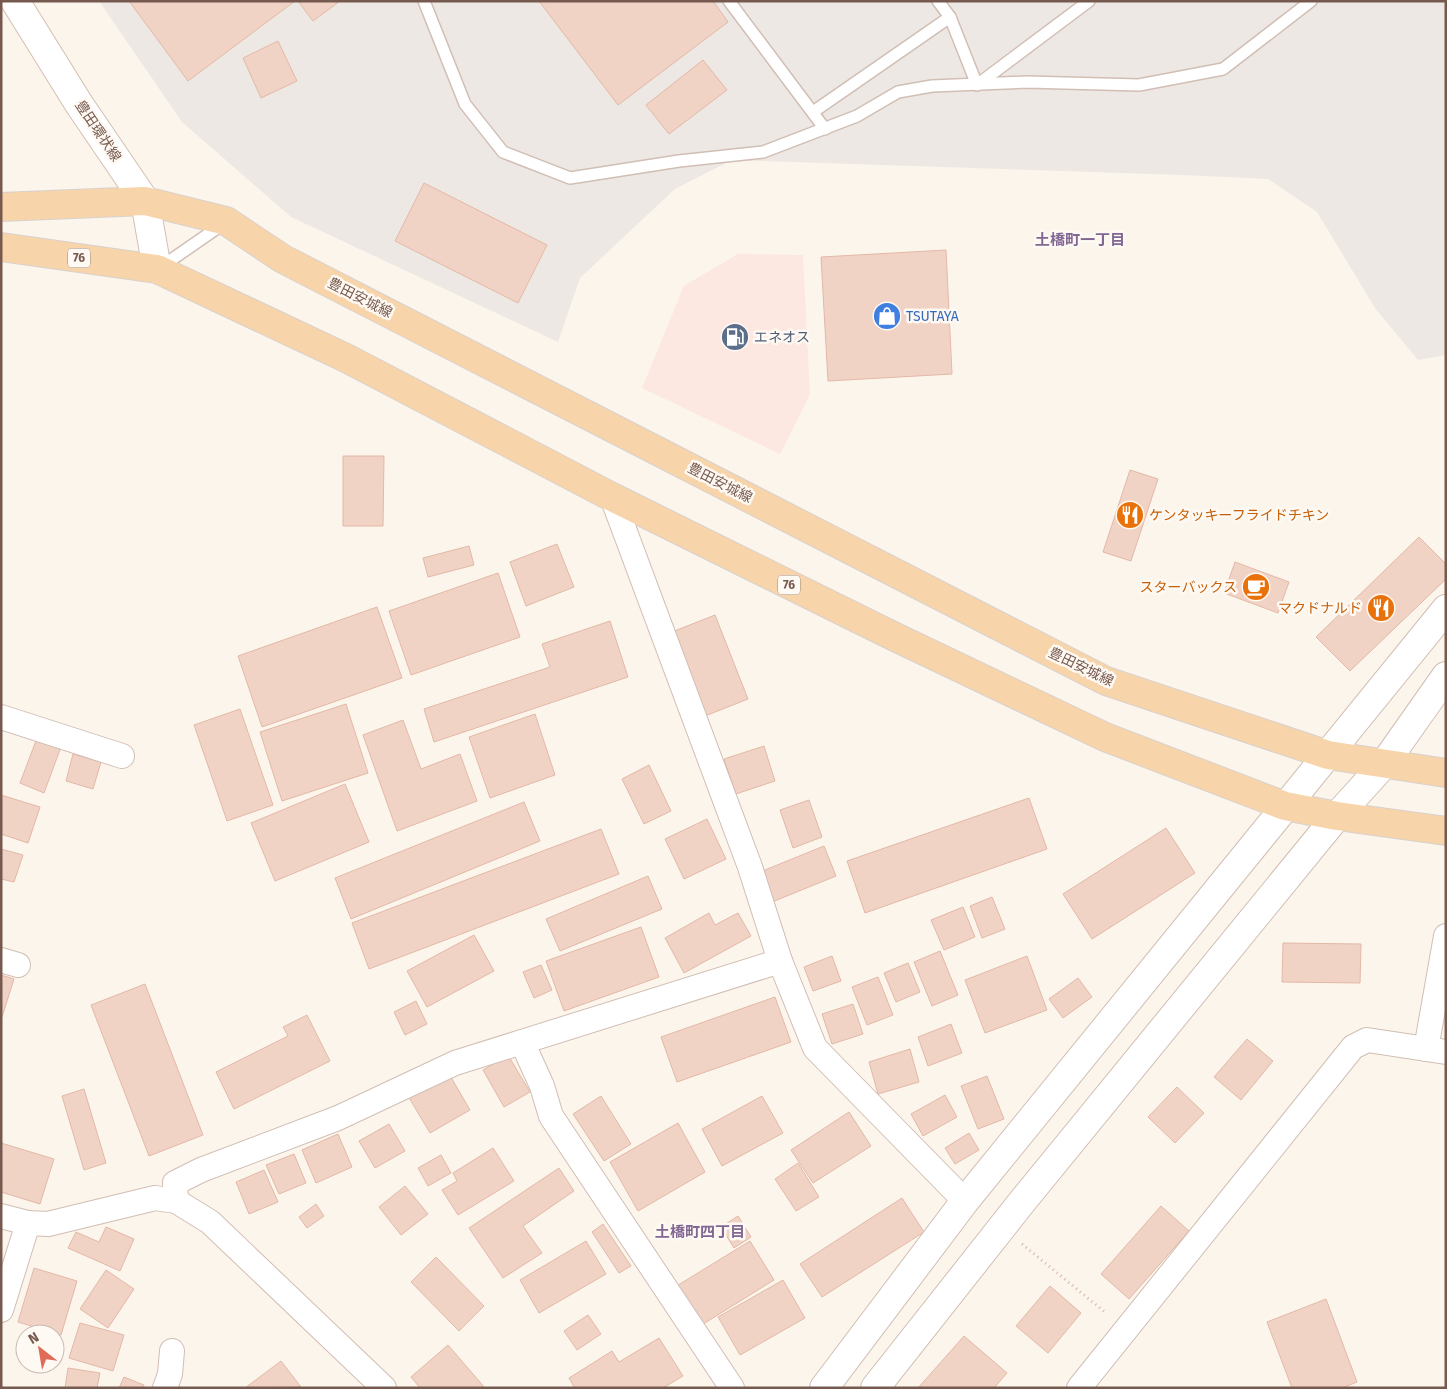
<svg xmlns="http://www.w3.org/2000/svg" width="1447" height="1389" viewBox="0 0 1447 1389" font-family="'Fira Sans','Noto Sans JP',sans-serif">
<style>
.commercial{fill:#fce7e1}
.industrial{fill:#eee8e4}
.building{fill:#f1d3c5;stroke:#e3b8a6}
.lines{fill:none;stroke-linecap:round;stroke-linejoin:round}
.service-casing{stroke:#d1beb4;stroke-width:14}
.minor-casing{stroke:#d1beb4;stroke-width:26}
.tertiary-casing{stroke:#d1beb4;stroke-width:30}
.secondary-casing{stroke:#d4beb1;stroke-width:30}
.primary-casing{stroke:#d9d1ce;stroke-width:30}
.path{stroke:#d6b6a7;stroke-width:3;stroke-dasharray:1 4;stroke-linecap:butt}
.service{stroke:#fff;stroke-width:11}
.minor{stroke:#fff;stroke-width:24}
.tertiary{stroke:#fff;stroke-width:28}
.secondary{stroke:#fff;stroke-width:28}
.primary{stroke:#f7d4a9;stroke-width:28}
.labels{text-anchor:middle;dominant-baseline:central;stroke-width:5;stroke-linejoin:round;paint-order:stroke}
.shield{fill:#fef9f3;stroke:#a08a80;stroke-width:1}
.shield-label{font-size:12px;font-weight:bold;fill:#775a4f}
.street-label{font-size:14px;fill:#775a4f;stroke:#fef9f3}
.shop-label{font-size:14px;fill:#366cbe;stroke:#fef9f3;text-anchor:start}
.service-label{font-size:14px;fill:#4e5e75;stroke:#fef9f3;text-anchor:start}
.food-label{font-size:14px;fill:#c56008;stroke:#fef9f3;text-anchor:end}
.neighbourhood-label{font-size:15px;font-weight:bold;fill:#816792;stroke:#fef9f3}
</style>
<rect width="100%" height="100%" fill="#fcf5ec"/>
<polygon class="commercial" points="738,254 803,255 810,394 780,454 642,388 684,286"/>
<polygon class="industrial" points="99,1 1446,1 1446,355 1418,360 1375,308 1317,212 1268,179 1182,175 732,160 675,189 580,278 558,342 291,217 182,122"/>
<g class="building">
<polygon points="129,1 295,1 188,81"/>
<polygon points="298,1 340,1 313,21"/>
<polygon points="539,1 713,1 728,22 618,105"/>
<polygon points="278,41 297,81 261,98 243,58"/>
<polygon points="703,60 727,90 669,134 646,105"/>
<polygon points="424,183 547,245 518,303 395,241"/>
<polygon points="946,250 952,374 828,381 821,257"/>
<polygon points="343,456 384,456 383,526 343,526"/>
<polygon points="1130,470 1158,479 1131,561 1103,552"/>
<polygon points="1419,537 1446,564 1446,579 1350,671 1316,637"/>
<polygon points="557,544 574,587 526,606 510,562"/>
<polygon points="469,546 474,565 428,577 423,558"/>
<polygon points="1235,562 1289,582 1278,613 1224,593"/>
<polygon points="498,573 520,637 411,675 389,611"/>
<polygon points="377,607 402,678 262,727 238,656"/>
<polygon points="715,615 748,699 705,716 672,632"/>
<polygon points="610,621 628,677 434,742 424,709 550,667 542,644"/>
<polygon points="346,704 368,773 282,801 260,732"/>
<polygon points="240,709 273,805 227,821 194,725"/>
<polygon points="535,714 555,775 490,798 469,737"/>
<polygon points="403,720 421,769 460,754 477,801 397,831 363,735"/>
<polygon points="37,738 61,747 44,793 20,783"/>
<polygon points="764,746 775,781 736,794 724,759"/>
<polygon points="73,754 101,762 93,789 66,781"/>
<polygon points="649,765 671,811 644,824 622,779"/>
<polygon points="345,784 369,842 275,881 251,823"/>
<polygon points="1,795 40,807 28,843 1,834"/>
<polygon points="1029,798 1047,849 865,913 847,861"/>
<polygon points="809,800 822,837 793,848 780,810"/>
<polygon points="524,802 540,841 351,919 335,878"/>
<polygon points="707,819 726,859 684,879 665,839"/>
<polygon points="1166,828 1195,873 1092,939 1063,894"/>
<polygon points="601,829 619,874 369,969 352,923"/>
<polygon points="824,846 836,876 772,902 760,872"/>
<polygon points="1,849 23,855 14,882 1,879"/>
<polygon points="648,876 662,909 560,951 546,919"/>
<polygon points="992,897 1005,929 982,938 970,906"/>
<polygon points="963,907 975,937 944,950 931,920"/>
<polygon points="709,913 715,925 738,913 751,936 684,973 665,938"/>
<polygon points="641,927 659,977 564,1011 546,961"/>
<polygon points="474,935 494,971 427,1007 407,971"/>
<polygon points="1283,943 1361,944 1360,983 1282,982"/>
<polygon points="940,951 958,995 932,1006 914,962"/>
<polygon points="832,956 841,981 813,991 804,967"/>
<polygon points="1027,956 1047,1010 985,1033 965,980"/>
<polygon points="908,963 920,992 896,1002 884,973"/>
<polygon points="541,965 552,990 534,998 523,972"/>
<polygon points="1,975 14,979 2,1017 1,1017"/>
<polygon points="878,977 893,1015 867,1025 852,987"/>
<polygon points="1078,978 1092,997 1063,1018 1049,999"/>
<polygon points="145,984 203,1135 149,1156 91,1005"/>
<polygon points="775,997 791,1042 677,1082 661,1037"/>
<polygon points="416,1001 427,1024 405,1035 394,1012"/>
<polygon points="853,1004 863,1034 832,1044 822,1014"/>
<polygon points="307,1015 330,1061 234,1109 216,1072 288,1036 283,1027"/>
<polygon points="951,1024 962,1053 928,1066 918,1037"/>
<polygon points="1247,1039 1273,1061 1241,1100 1214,1077"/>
<polygon points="910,1049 919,1082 878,1094 869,1062"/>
<polygon points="508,1055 530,1092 504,1107 483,1070"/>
<polygon points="448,1072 470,1110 430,1133 408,1096"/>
<polygon points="987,1076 1004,1119 978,1129 961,1086"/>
<polygon points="1177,1087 1204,1113 1175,1143 1148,1117"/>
<polygon points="84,1089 106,1163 84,1170 62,1096"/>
<polygon points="945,1095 957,1117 923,1136 911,1114"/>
<polygon points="601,1096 631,1144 604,1161 573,1114"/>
<polygon points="762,1096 783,1133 722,1166 702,1129"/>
<polygon points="849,1112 871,1146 813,1183 791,1150"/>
<polygon points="678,1123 705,1172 638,1211 610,1162"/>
<polygon points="389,1124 405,1151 375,1168 359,1141"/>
<polygon points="969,1133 979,1150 955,1164 945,1148"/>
<polygon points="338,1134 352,1167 316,1183 302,1150"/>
<polygon points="1,1143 54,1159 40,1204 1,1192"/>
<polygon points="493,1148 514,1181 458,1215 442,1190 457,1181 453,1173"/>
<polygon points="294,1154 306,1183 279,1194 266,1165"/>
<polygon points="441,1155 451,1173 428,1186 418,1168"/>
<polygon points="798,1163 819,1197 796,1211 775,1179"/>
<polygon points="559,1168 574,1191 523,1226 542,1253 503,1278 469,1228"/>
<polygon points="264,1170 278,1202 249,1214 236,1182"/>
<polygon points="405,1186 428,1214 401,1235 379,1207"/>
<polygon points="902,1198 924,1232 822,1297 800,1264"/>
<polygon points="316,1204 324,1216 307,1228 299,1217"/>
<polygon points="1161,1206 1189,1231 1129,1299 1101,1274"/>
<polygon points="738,1216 751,1237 734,1248 721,1227"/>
<polygon points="603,1224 631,1266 619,1273 592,1232"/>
<polygon points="106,1227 134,1239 120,1271 68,1248 76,1232 99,1242"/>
<polygon points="586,1241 606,1274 539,1313 520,1280"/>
<polygon points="750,1241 774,1280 700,1326 675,1287"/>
<polygon points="436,1257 484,1306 459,1331 411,1282"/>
<polygon points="34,1268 77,1281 61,1335 18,1322"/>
<polygon points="106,1270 134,1289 108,1328 80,1309"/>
<polygon points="783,1280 805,1318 740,1355 718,1317"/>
<polygon points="1050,1286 1081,1313 1048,1353 1016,1326"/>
<polygon points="1326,1299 1357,1382 1342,1388 1292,1388 1267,1322"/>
<polygon points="588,1315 601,1334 577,1350 564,1331"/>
<polygon points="80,1323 124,1335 113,1371 69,1358"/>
<polygon points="964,1336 1007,1373 994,1388 918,1388"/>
<polygon points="659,1338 683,1376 663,1388 573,1388 574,1387 569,1378 612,1351 619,1362"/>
<polygon points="448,1345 485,1388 420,1388 411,1377"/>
<polygon points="281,1361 301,1387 245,1388"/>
<polygon points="68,1368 100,1373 97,1388 65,1388"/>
<polygon points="124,1377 144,1385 143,1388 119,1388"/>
</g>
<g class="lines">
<defs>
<g id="service">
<polyline points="424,1 465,104 503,152 570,178 679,161 763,152 857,116 898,92 932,86 1027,82 1139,85 1223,69 1311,1"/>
<polyline points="729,1 825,129"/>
<polyline points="950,17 977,85 1089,1"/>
<polyline points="813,112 950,17 938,1"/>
<polyline points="158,269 223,224"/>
</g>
<g id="minor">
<polyline points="1,717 122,756"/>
<polyline points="1,960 18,965"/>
<polyline points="780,961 815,1048 965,1201"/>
<polyline points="522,1042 542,1086 551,1116 732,1388"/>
<polyline points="1426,1049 1446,936"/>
<polyline points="176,1201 175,1183 201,1170 338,1118 455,1063 780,961 750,867 612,497"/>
<polyline points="1,1216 28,1223 48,1224 155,1198 176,1201 210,1222 384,1388"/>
<polyline points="1,1310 28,1223"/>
<polyline points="165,1388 170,1374 172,1351"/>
<polyline points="1079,1388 1353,1047 1367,1040 1446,1052"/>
</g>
<g id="tertiary">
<polyline points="824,1388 965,1201 1446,609"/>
<polyline points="875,1388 1021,1203 1337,816 1384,764 1446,676"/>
</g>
<polyline id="secondary" points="15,1 79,104 145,201 157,269"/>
<g id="primary">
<polyline points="1,207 145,201 226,221 283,259 1106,681 1328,755 1446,773"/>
<polyline points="1,247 157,269 346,358 612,497 893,636 1105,737 1285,806 1337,816 1446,831"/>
</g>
</defs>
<use href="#service" class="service-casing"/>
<use href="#minor" class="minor-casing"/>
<use href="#tertiary" class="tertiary-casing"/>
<use href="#secondary" class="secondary-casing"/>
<use href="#primary" class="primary-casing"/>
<polyline class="path" points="1022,1244 1106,1313"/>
<use href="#service" class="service"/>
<use href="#minor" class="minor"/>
<use href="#tertiary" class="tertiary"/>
<use href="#secondary" class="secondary"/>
<use href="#primary" class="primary"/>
</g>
<defs>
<symbol id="shop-disc" viewBox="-11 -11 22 22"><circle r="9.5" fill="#3f7fe0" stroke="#fef9f3"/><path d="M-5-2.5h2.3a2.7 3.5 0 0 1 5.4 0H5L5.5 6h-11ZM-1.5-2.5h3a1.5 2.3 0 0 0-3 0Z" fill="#fff"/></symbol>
<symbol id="fuel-disc" viewBox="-11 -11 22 22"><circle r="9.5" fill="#5c6f8a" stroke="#fef9f3"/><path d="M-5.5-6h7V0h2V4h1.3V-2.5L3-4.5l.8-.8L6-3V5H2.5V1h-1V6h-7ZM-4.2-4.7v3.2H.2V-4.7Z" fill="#fff"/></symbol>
<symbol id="restaurant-disc" viewBox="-11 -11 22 22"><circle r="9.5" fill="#e8710a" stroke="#fef9f3"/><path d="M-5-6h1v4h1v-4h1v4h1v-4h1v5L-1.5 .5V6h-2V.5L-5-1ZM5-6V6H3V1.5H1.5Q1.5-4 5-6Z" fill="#fff"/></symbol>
<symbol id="cafe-disc" viewBox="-11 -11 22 22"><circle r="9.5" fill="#e8710a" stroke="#fef9f3"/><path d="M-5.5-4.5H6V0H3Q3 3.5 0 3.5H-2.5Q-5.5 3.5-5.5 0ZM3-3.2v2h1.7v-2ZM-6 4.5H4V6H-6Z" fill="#fff"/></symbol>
</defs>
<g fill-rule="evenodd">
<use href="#shop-disc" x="871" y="300" width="32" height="32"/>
<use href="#fuel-disc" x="719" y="321" width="32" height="32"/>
<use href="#restaurant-disc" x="1114" y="499" width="32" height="32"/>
<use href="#cafe-disc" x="1240" y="571" width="32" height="32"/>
<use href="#restaurant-disc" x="1365" y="592" width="32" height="32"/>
</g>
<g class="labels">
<g class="shield">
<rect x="68" y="248.5" width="22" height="19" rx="4"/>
<rect x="778" y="575.5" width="22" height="19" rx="4"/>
</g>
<g class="shield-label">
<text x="79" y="258">76</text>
<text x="789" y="585">76</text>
</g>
<g class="street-label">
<text transform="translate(98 131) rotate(56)">豊田環状線</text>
<text transform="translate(360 298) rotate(27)">豊田安城線</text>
<text transform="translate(720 483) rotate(27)">豊田安城線</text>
<text transform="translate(1081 667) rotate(26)">豊田安城線</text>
</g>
<g class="shop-label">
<text x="906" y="316">TSUTAYA</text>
</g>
<g class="service-label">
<text x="754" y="337">エネオス</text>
</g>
<g class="food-label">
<text x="1149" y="515" text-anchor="start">ケンタッキーフライドチキン</text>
<text x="1237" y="587">スターバックス</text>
<text x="1362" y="608">マクドナルド</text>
</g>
<g class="neighbourhood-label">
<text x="1080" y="240">土橋町一丁目</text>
<text x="700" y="1232">土橋町四丁目</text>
</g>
</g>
<rect width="1447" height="1389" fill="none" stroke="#775a4f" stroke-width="5"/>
<g transform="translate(40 1349) rotate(329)"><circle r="24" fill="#fef9f3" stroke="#c8b9b1"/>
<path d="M0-4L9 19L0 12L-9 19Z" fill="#e06c58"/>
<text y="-8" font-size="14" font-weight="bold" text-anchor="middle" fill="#775a4f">N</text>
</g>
</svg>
